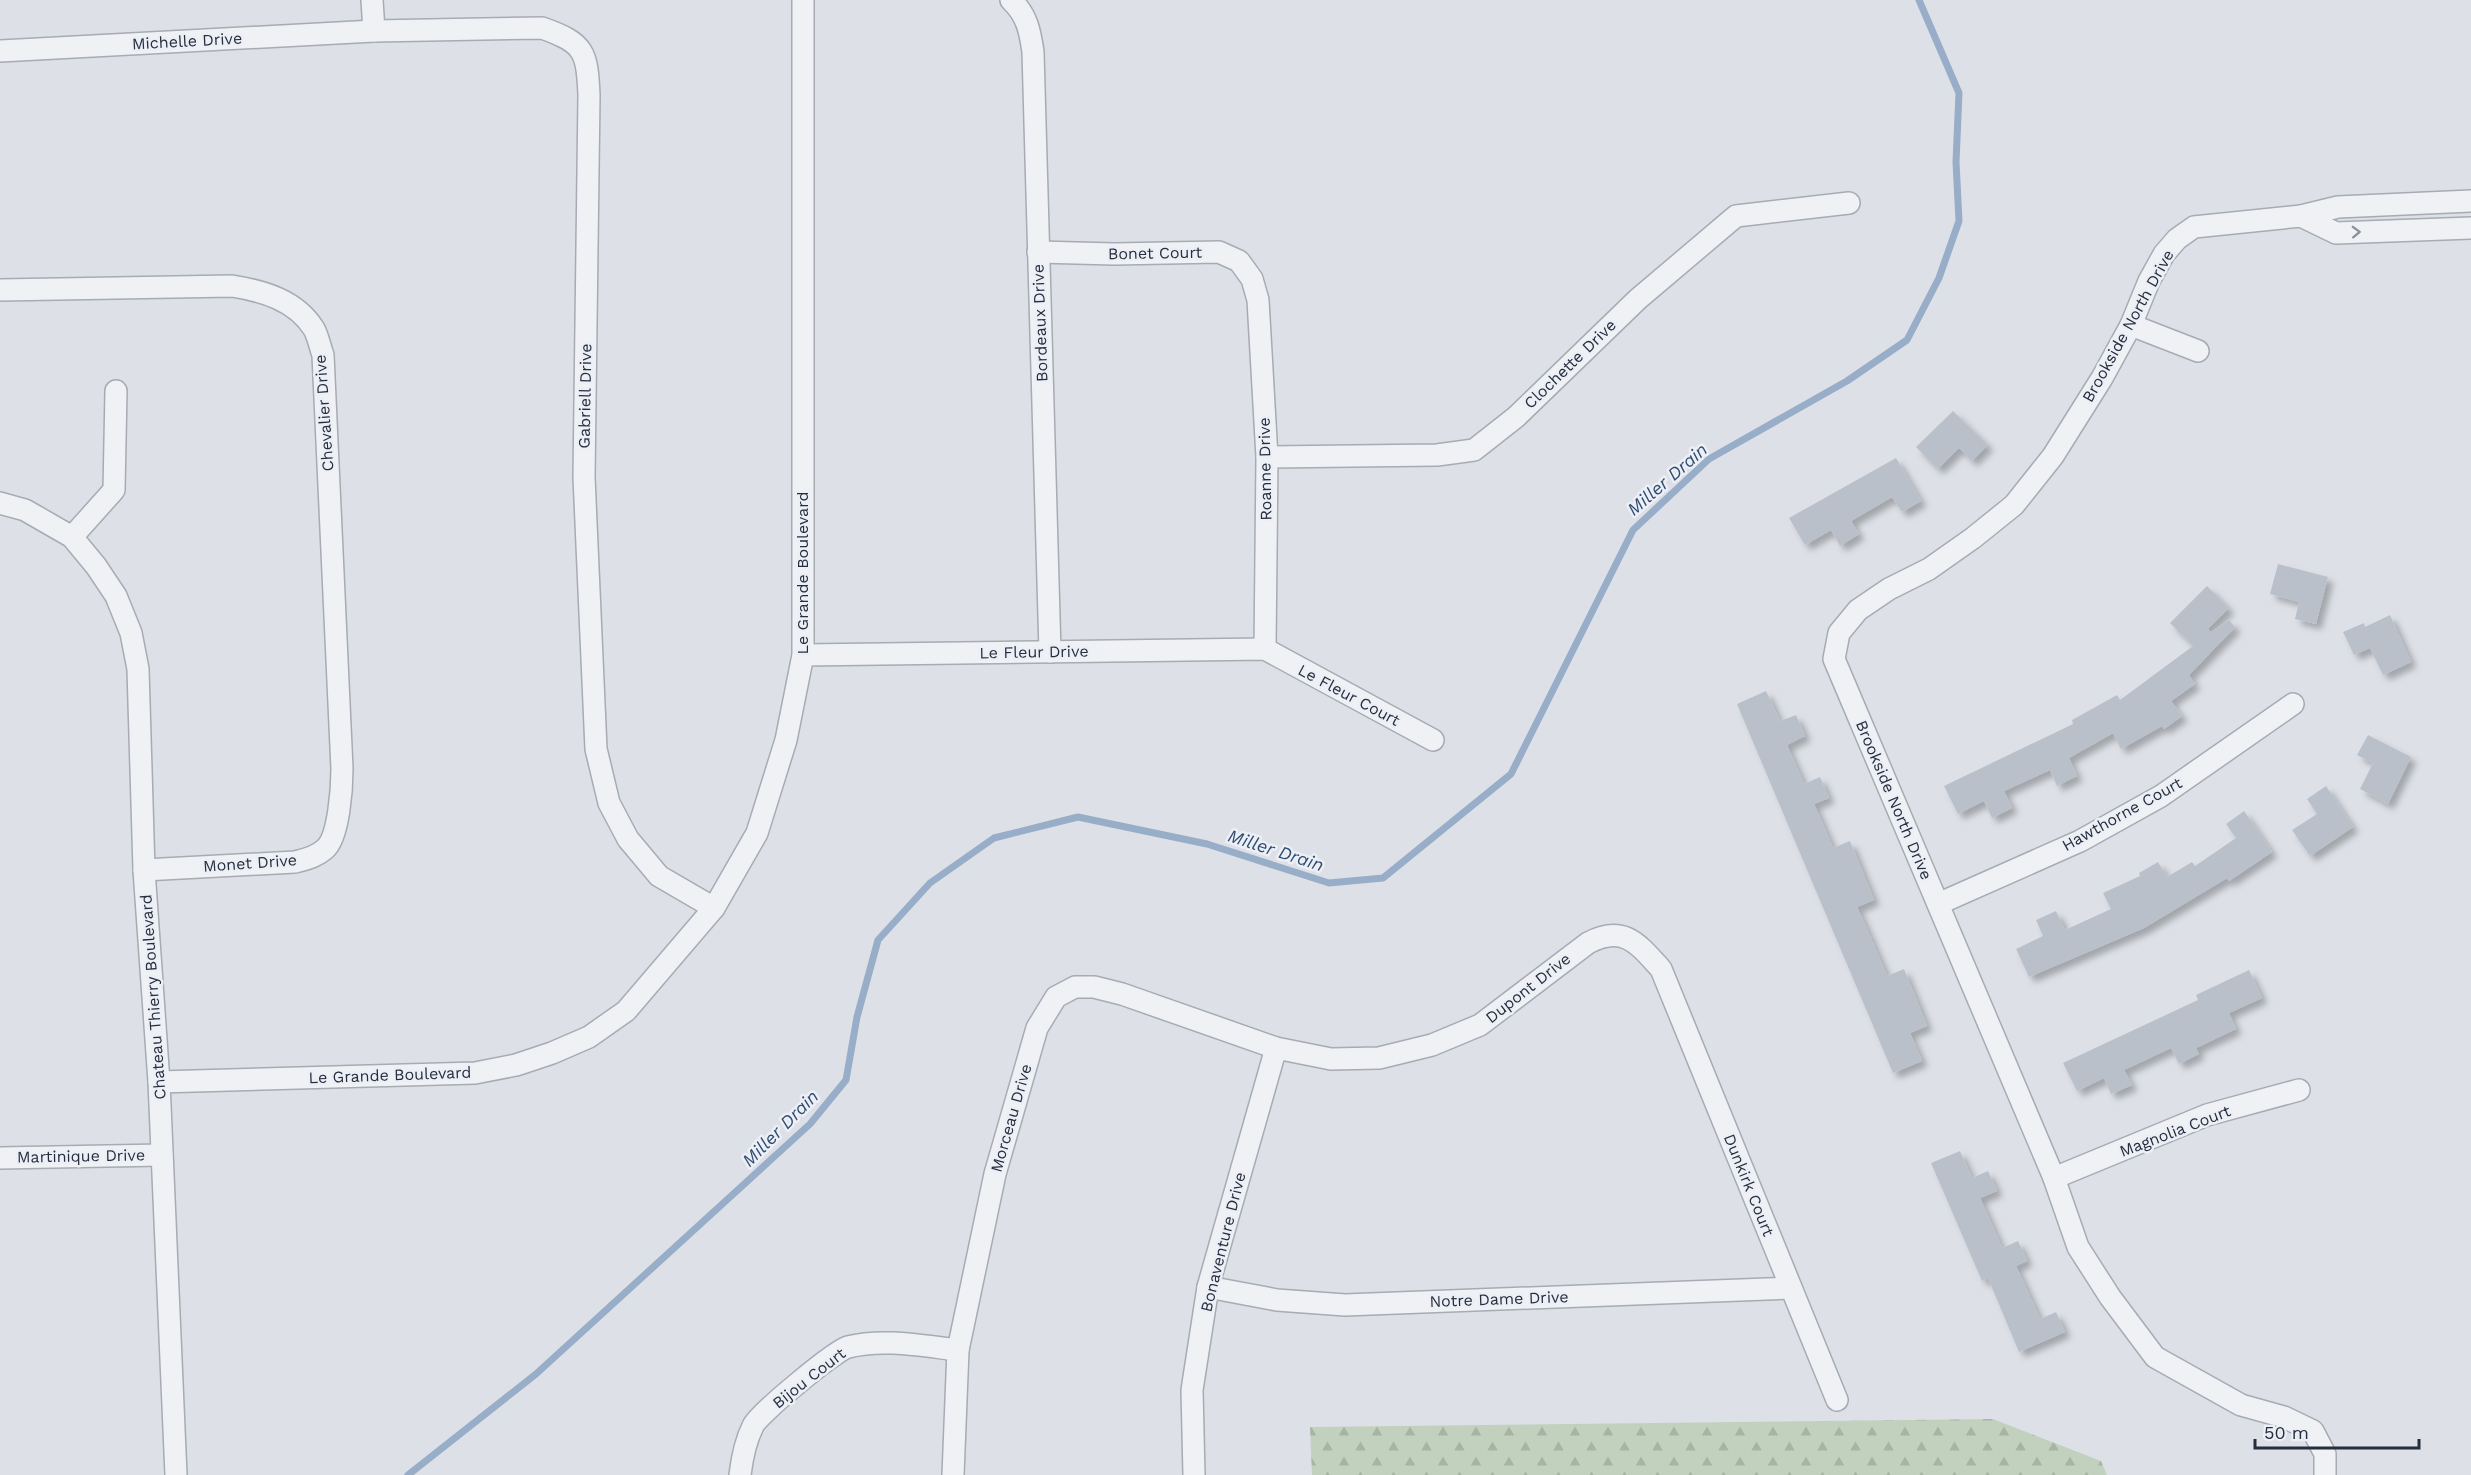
<svg xmlns="http://www.w3.org/2000/svg" width="2471" height="1475" viewBox="0 0 2471 1475" font-family="'Work Sans',sans-serif">
<style>
.forest{fill:url(#forest-firs)}
.lines{fill:none;stroke-linecap:round;stroke-linejoin:round}
.stream{stroke:#97adc8;stroke-width:7}
.building{fill:#bac0ca;filter:url(#shadow)}
.street-casing{stroke:#a6abb4;stroke-width:24}
.street{stroke:#eff1f5;stroke-width:21}
.oneway{stroke:#8a909a}
.labels{text-anchor:middle;dominant-baseline:central;stroke-width:5;stroke-linejoin:round;paint-order:stroke}
.street-label{font-size:16px;fill:#262e3e;stroke:#eceff5}
.water-label{font-size:18px;font-style:italic;fill:#304c72;stroke:#eceff5}
</style>
<defs>
<pattern id="forest-firs" width="22" height="20" patternUnits="userSpaceOnUse" patternTransform="scale(1.5)"><rect width="22" height="20" fill="#c2d1be"/><path d="M5 1l3.5 6h-7zM16 11l3.5 6h-7z" fill="#a7b4a4"/></pattern>
<filter id="shadow"><feDropShadow dx="5.5" dy="5.5" stdDeviation="3" flood-color="#0004"/></filter>
</defs>
<rect width="100%" height="100%" fill="#dde1e7"/>
<polygon class="forest" points="1993,1419 2101,1461 2107,1475 1312,1475 1310,1427"/>
<g class="lines">
<polyline class="stream" points="408,1475 536,1374 810,1124 846,1080 857,1017 878,940 930,883 994,838 1078,817 1207,844 1329,883 1383,878 1511,774 1633,530 1709,459 1847,381 1907,340 1939,278 1959,221 1956,162 1959,93 1919,0"/>
</g>
<g class="building">
<polygon points="1953,411 1988,445 1972,461 1959,448 1938,469 1916,447"/>
<polygon points="1896,458 1921,501 1902,512 1892,497 1851,521 1859,534 1840,546 1831,530 1805,545 1789,518"/>
<polygon points="2278,564 2328,577 2316,624 2295,619 2299,602 2270,594"/>
<polygon points="2207,586 2229,608 2208,629 2211,632 2229,620 2235,627 2189,675 2195,684 2171,701 2182,716 2164,729 2162,726 2121,749 2113,733 2069,758 2077,776 2057,786 2050,770 2004,791 2012,808 1992,818 1984,801 1958,814 1944,786 2073,724 2072,720 2117,695 2120,700 2193,646 2170,623"/>
<polygon points="2390,615 2411,662 2383,675 2370,648 2354,655 2343,632 2364,623 2365,627"/>
<polygon points="1766,691 1780,721 1796,715 1805,736 1787,745 1804,784 1820,777 1829,798 1814,804 1833,848 1850,841 1874,900 1857,907 1869,934 1887,976 1904,969 1927,1026 1910,1033 1922,1061 1893,1073 1737,704"/>
<polygon points="2368,735 2411,757 2388,804 2360,789 2373,763 2357,755"/>
<polygon points="2326,786 2353,827 2310,856 2292,830 2317,814 2307,799"/>
<polygon points="2244,811 2272,852 2229,881 2227,878 2144,928 2029,977 2016,949 2043,936 2036,920 2056,911 2065,930 2111,909 2103,893 2140,876 2139,873 2158,862 2167,877 2192,862 2195,866 2236,838 2226,824"/>
<polygon points="2249,970 2262,998 2229,1013 2236,1029 2196,1048 2199,1054 2179,1064 2171,1048 2124,1070 2132,1085 2111,1094 2104,1078 2077,1091 2063,1063 2198,1000 2196,995"/>
<polygon points="1960,1151 1972,1178 1988,1171 1997,1191 1980,1198 2002,1248 2018,1241 2027,1261 2016,1266 2040,1319 2056,1312 2065,1332 2019,1352 1988,1278 1982,1281 1931,1163"/>
</g>
<g class="lines">
<defs>
<g id="street">
<polyline points="372,0 374,31"/>
<path d="M1011,0C1027,15 1030,31 1033,52L1050,652"/>
<path d="M0,51L374,31L542,28C585,43 587,52 589,95L584,477L596,749L609,803L628,839L659,876L714,908"/>
<polyline points="2301,216 2336,233 2471,228"/>
<polyline points="1038,252 1114,254 1219,252 1239,261 1252,279 1258,300 1267,457 1265,649"/>
<path d="M0,290L232,286C263,291 296,300 314,329C318,336 320,347 323,355L342,769C342,787 339,837 325,849C316,857 306,859 295,862L144,870"/>
<polyline points="2131,325 2198,351"/>
<polyline points="1267,457 1437,455 1474,450 1516,417 1638,299 1736,216 1849,203"/>
<polyline points="0,503 25,510 72,537 96,566 116,596 131,633 138,669 144,870 159,1082 176,1475"/>
<polyline points="72,537 114,490 116,391"/>
<polyline points="803,655 1265,649 1433,740"/>
<polyline points="1938,904 2080,841 2161,796 2293,704"/>
<polyline points="159,1082 475,1073 516,1065 552,1053 589,1037 626,1011 714,908 757,833 786,740 803,655 803,0"/>
<polyline points="0,1158 162,1155"/>
<polyline points="2054,1178 2207,1115 2299,1090"/>
<polyline points="1208,1287 1277,1300 1345,1305 1791,1288"/>
<path d="M740,1475C742,1458 745,1442 753,1426C758,1414 836,1350 848,1347C883,1338 923,1346 958,1350"/>
<path d="M953,1475L958,1350L995,1174L1037,1028L1056,997L1075,987H1094L1122,994L1276,1048L1331,1059L1379,1058L1432,1045L1480,1025L1588,943C1624,924 1638,944 1661,969L1837,1400"/>
<polyline points="1194,1475 1192,1390 1208,1287 1276,1048"/>
<polyline points="2325,1475 2325,1454 2313,1431 2284,1417 2241,1405 2155,1357 2110,1297 2078,1247 2054,1178 1834,659 1839,633 1858,610 1889,589 1929,569 1973,538 2014,505 2053,456 2102,378 2131,325 2149,281 2164,254 2177,239 2194,227 2301,216 2338,207 2471,201"/>
</g>
</defs>
<use href="#street" class="street-casing"/>
<use href="#street" class="street"/>
</g>
<defs><path id="oneway-chevron" d="M-2-3.5L2.5 0L-2 3.5" fill="none" stroke-width="1.6" stroke-linecap="round" stroke-linejoin="round" transform="scale(1.5)"/></defs>
<use class="oneway" href="#oneway-chevron" transform="translate(2356 232) rotate(-2)"/>
<g class="labels">
<g class="street-label">
<text transform="translate(187 41) rotate(-3)">Michelle Drive</text>
<text transform="translate(1155 253) rotate(-1)">Bonet Court</text>
<text transform="translate(1040 323) rotate(-92)">Bordeaux Drive</text>
<text transform="translate(2128 326) rotate(-61)">Brookside North Drive</text>
<text transform="translate(1570 364) rotate(-44)">Clochette Drive</text>
<text transform="translate(585 396) rotate(-89)">Gabriell Drive</text>
<text transform="translate(324 413) rotate(-94)">Chevalier Drive</text>
<text transform="translate(1265 469) rotate(-91)">Roanne Drive</text>
<text transform="translate(802 573) rotate(-90)">Le Grande Boulevard</text>
<text transform="translate(1034 652) rotate(-1)">Le Fleur Drive</text>
<text transform="translate(1349 695) rotate(28)">Le Fleur Court</text>
<text transform="translate(1894 800) rotate(67)">Brookside North Drive</text>
<text transform="translate(2122 814) rotate(-29)">Hawthorne Court</text>
<text transform="translate(250 863) rotate(-4)">Monet Drive</text>
<text transform="translate(1528 988) rotate(-38)">Dupont Drive</text>
<text transform="translate(153 997) rotate(-94)">Chateau Thierry Boulevard</text>
<text transform="translate(390 1075) rotate(-2)">Le Grande Boulevard</text>
<text transform="translate(1011 1118) rotate(-74)">Morceau Drive</text>
<text transform="translate(2175 1131) rotate(-21)">Magnolia Court</text>
<text transform="translate(81 1156) rotate(-1)">Martinique Drive</text>
<text transform="translate(1749 1185) rotate(68)">Dunkirk Court</text>
<text transform="translate(1223 1242) rotate(-76)">Bonaventure Drive</text>
<text transform="translate(1499 1299) rotate(-2)">Notre Dame Drive</text>
<text transform="translate(809 1378) rotate(-38)">Bijou Court</text>
</g>
<g class="water-label">
<text transform="translate(1667 479) rotate(-41)">Miller Drain</text>
<text transform="translate(1276 850) rotate(18)">Miller Drain</text>
<text transform="translate(780 1128) rotate(-45)">Miller Drain</text>
</g>
</g>
<path d="M2255 1439v9h164v-9" fill="none" stroke="#262e3e" stroke-width="3"/>
<text x="2264" y="1439" font-size="18" fill="#262e3e" stroke="#eceff5" stroke-width="4.5" paint-order="stroke">50 m</text>
</svg>
